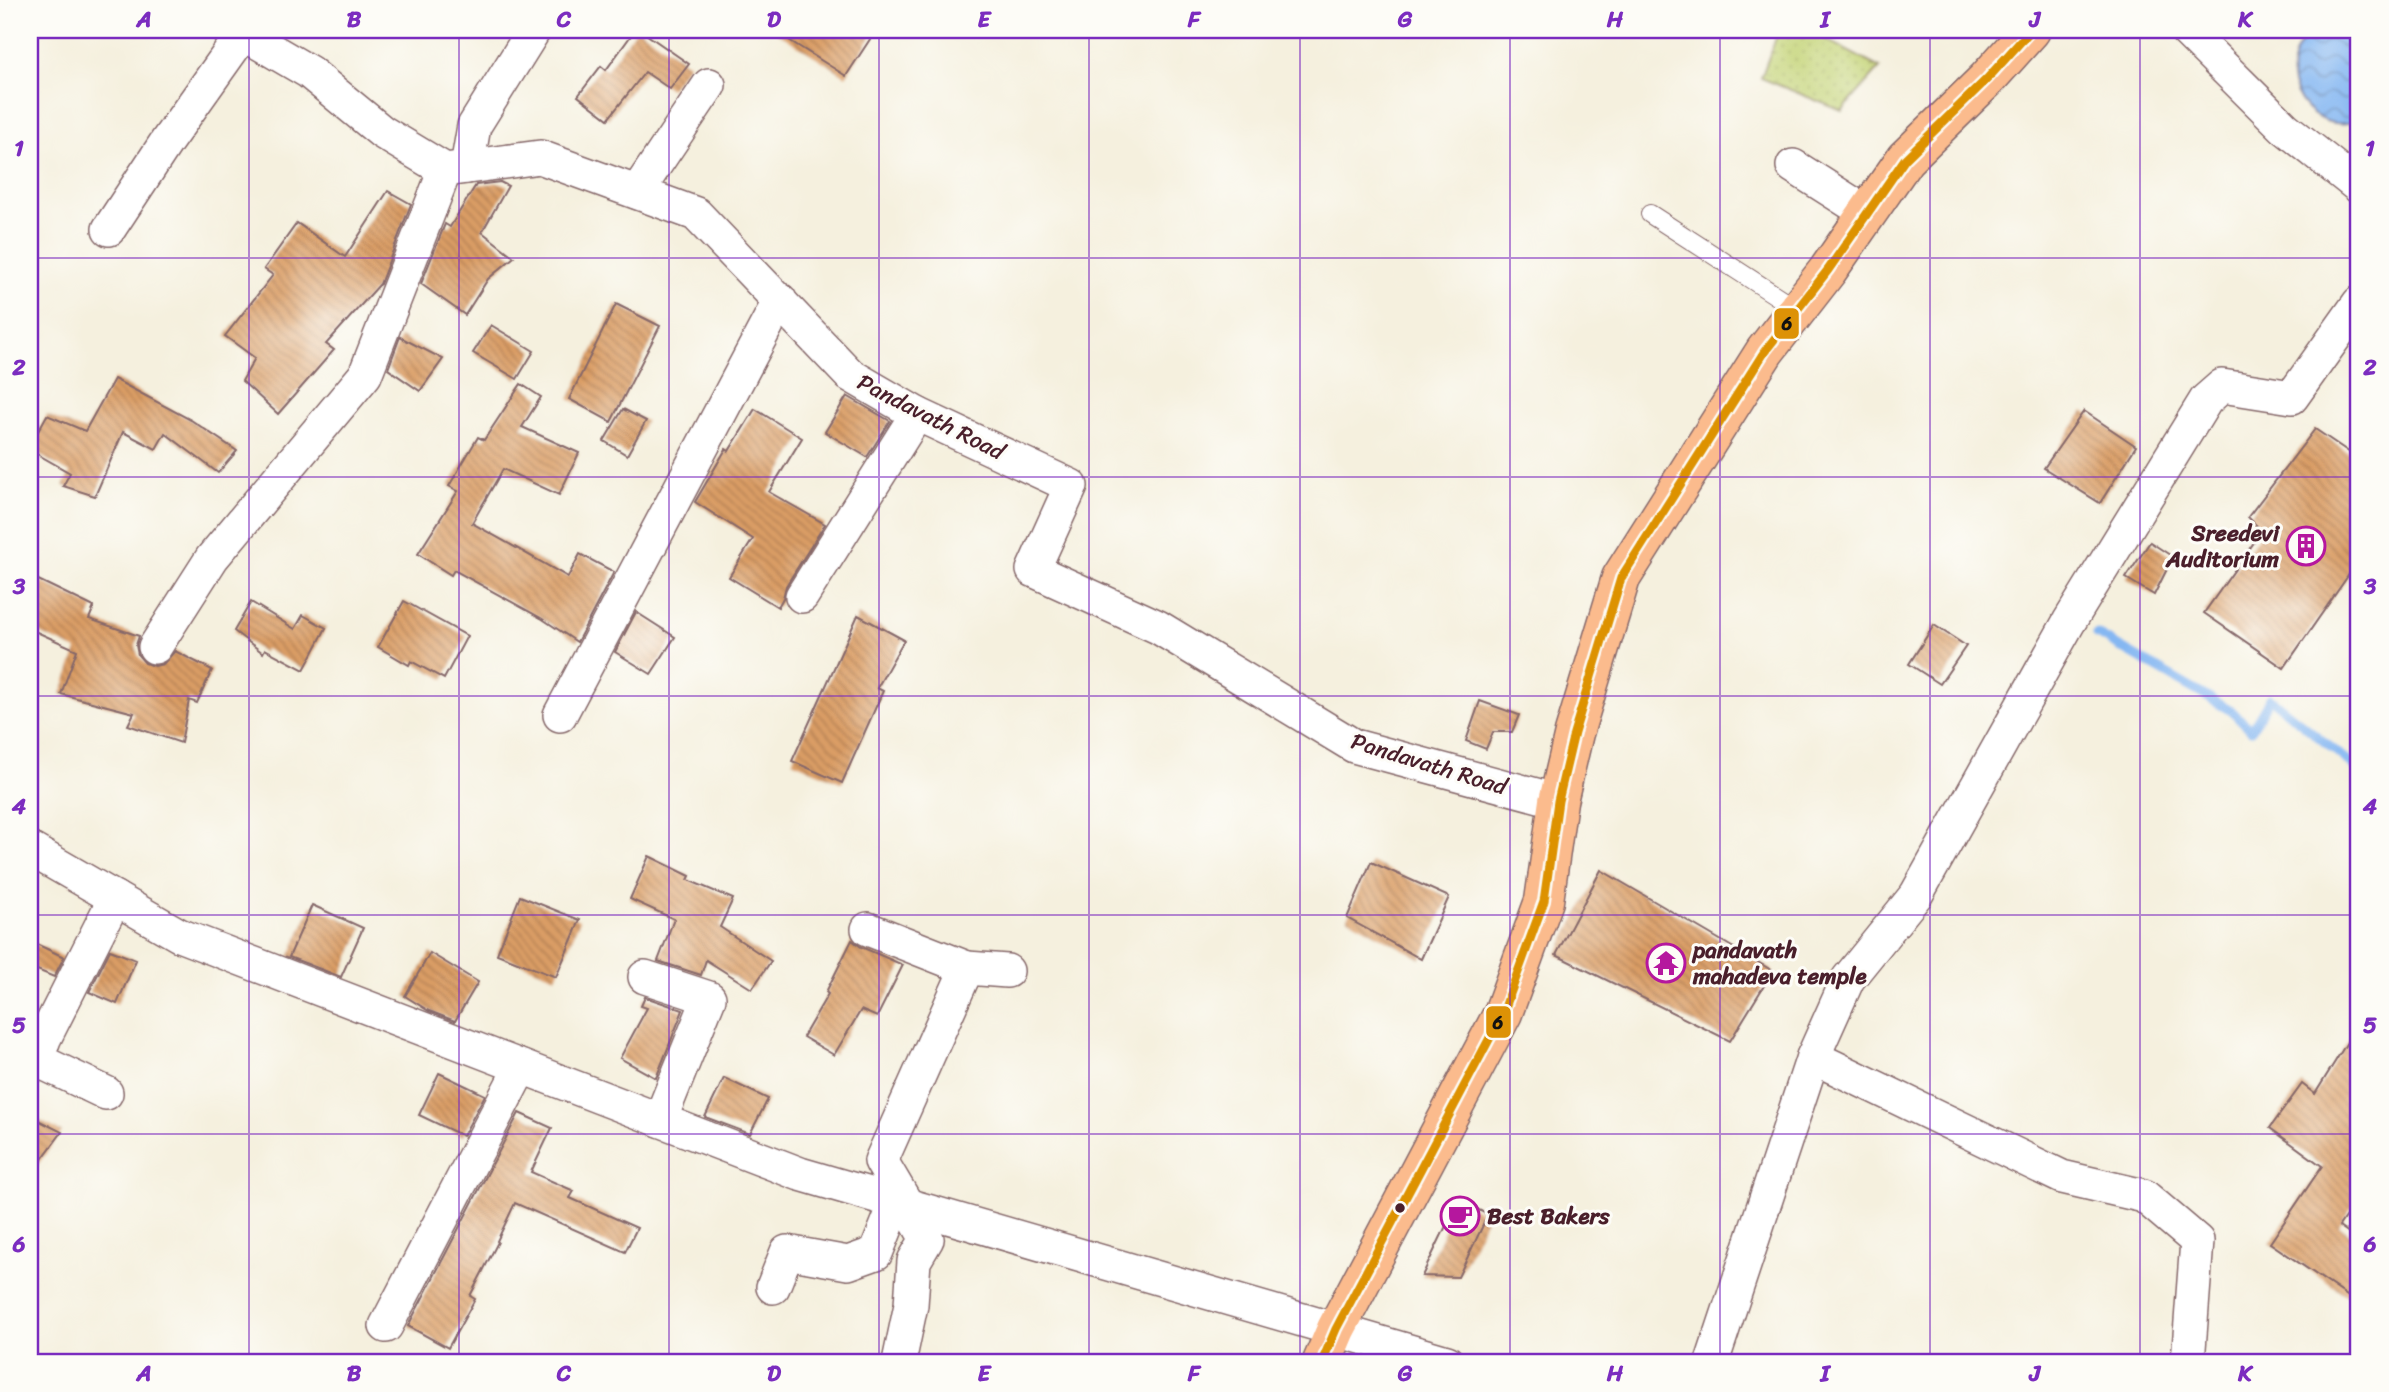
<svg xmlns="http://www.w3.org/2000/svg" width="2389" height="1392" viewBox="0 0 2389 1392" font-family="Sriracha,sans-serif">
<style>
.grass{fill:url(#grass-dots);stroke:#867950;stroke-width:2}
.water{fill:url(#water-waves);stroke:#686b8e;stroke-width:2}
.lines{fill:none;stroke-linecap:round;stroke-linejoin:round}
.stream{stroke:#85b7f2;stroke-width:9}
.building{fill:url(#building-back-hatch)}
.lane-casing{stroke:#86686a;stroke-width:20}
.street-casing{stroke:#86686a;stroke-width:36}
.highway-casing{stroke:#86686a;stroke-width:41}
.lane{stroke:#fff;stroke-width:18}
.street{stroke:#fff;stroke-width:33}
.highway{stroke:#fbbb8d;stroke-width:38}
.bus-1-casing{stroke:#fdfcf7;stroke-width:14}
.bus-1{stroke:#dd9206;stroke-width:9}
.grid{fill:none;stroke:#7b2cbf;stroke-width:2;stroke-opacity:0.55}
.bus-dot{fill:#4a1f2b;stroke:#fdfcf7;stroke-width:2.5}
.labels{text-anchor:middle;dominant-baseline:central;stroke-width:6;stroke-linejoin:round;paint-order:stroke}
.street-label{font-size:23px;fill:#4a1f2b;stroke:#fdfcf7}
.poi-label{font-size:23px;font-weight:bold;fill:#4a1f2b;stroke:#fdfcf7;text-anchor:start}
.line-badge{stroke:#fdfcf7;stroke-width:2.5}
.pale-badge-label{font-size:19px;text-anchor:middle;font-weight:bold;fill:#111}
.neatline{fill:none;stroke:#7b2cbf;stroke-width:2.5}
.grid-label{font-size:23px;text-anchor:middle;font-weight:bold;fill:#7b2cbf}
</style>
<defs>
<pattern id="grass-dots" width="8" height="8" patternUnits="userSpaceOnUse" patternTransform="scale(1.75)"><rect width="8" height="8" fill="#c3d375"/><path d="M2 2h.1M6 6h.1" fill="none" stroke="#a9b565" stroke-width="1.8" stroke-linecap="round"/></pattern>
<pattern id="water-waves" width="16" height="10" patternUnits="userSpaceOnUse" patternTransform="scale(1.75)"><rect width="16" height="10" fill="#85b7f2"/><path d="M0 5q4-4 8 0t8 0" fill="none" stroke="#6f94c4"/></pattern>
<pattern id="building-back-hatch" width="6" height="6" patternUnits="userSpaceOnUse" patternTransform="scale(1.75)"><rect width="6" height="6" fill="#da9d65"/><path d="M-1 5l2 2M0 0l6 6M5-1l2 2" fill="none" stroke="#b37f53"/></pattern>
</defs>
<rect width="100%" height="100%" fill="#fdfcf7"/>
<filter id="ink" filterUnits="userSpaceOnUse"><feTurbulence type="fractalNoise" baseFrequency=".0143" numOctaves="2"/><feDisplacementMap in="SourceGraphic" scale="14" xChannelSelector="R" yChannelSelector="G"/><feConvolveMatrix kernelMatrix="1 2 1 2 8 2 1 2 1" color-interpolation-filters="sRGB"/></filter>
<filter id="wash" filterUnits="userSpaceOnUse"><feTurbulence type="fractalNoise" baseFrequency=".00686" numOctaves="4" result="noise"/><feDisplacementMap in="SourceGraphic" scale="28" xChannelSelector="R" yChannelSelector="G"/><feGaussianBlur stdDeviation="1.57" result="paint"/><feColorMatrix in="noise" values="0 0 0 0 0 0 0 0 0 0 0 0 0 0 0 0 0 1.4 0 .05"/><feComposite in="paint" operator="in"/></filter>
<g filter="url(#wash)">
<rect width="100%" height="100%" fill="#f5f0de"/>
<polygon class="grass" points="1779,30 1808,30 1880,68 1842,111 1761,78"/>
<path class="water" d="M2317,30H2359V120C2301,141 2264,57 2317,30Z"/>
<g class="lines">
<polyline class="stream" points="2097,634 2233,712 2251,730 2270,698 2359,770"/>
</g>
<g id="blocks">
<g class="building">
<polygon points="635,30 640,30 689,64 670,89 645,72 608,119 578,96 601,66 606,70"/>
<polygon points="773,30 876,30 846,76"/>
<polygon points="500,182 508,186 482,232 514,257 488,279 465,315 421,284 445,224 450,227 476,185"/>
<polygon points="388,191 411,204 380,284 326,344 334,350 278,414 242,381 255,358 225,336 273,275 264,269 297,223 345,257"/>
<polygon points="616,304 660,326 611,422 569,399"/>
<polygon points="491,325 534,351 517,379 473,353"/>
<polygon points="400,337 443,359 420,391 388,369"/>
<polygon points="114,379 191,420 237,451 218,473 165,433 156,449 123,432 95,496 63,486 70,473 30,450 30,446 47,415 85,431"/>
<polygon points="521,384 541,397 522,427 579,453 559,495 503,469 472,523 568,577 580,554 614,572 577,642 541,618 454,570 451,575 418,554 458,491 449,486 478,437 484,440"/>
<polygon points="847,396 890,421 867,457 825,432"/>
<polygon points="623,409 646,421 627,455 604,441"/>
<polygon points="755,409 802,438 769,492 825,524 786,586 783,598 778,607 729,577 753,539 695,502 726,449 729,451"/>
<polygon points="2084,411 2136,446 2100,503 2044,468"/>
<polygon points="2315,429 2359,459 2359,560 2284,668 2204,613 2262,531 2248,517"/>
<polygon points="2150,542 2173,557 2154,595 2126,578"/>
<polygon points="30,576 94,607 89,619 139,636 136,645 138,655 145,663 155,666 163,664 175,651 212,670 197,703 189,700 181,743 128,725 134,713 61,694 77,650 30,629"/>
<polygon points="404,601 467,636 444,679 411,661 409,665 378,647"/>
<polygon points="251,602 295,629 303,615 326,628 304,670 265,649 263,653 234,631"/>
<polygon points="636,612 675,637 651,674 615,652"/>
<polygon points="858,615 904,640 877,688 883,691 842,783 792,761"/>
<polygon points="1934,625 1966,646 1940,684 1909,664"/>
<polygon points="1480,701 1519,715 1512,732 1493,732 1486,749 1466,741"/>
<polygon points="649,856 690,876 688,880 733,899 720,927 771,961 752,989 706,960 701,975 658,961 674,919 630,899"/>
<polygon points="1371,862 1449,897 1421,959 1347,918"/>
<polygon points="1601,870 1773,971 1730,1041 1556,955"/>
<polygon points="520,896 580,920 556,977 497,954"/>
<polygon points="312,905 363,928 341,977 289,957"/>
<polygon points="852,940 861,947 903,965 877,1017 861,1010 834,1055 803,1037 828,994 826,992"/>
<polygon points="30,941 64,957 54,977 30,967"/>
<polygon points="110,950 136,960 117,1004 89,992"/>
<polygon points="430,953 478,982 455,1021 429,1011 405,996"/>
<polygon points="645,997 683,1010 656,1078 620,1058 647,1008 641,1006"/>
<polygon points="2359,1023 2359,1197 2339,1226 2359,1240 2359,1304 2270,1243 2322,1166 2270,1128 2302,1084 2315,1094"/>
<polygon points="439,1073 485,1095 463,1136 419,1115"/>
<polygon points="724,1078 768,1099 750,1134 705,1117"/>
<polygon points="519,1113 552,1128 531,1172 574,1191 570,1198 637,1228 625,1252 515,1203 497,1241 498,1242 470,1296 475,1299 448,1348 408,1326"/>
<polygon points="30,1116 62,1132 30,1175"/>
<polygon points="1459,1199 1488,1215 1458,1277 1422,1276"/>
</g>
</g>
</g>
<g filter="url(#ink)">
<use href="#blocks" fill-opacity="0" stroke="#86686a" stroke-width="2"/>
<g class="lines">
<defs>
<polyline id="lane" points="1650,214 1797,309"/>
<g id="street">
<polyline points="237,30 309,72 382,132 445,170 540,157 696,214 850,375 917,414 1071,486 1033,570 1158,627 1354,746 1558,801"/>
<polyline points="2186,30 2285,128 2359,187"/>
<polyline points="1793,166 1867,213"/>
<polyline points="467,167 474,126 534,30"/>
<polyline points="637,192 709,85"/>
<polyline points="109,229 167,141 243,34"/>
<polyline points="802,596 917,414"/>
<polyline points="155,647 212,558 365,375 445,170"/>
<polyline points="560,715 780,300"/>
<polyline points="30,849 179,935 800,1174 1447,1362"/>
<polyline points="868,929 967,968 881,1161 927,1239 914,1261 911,1305 899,1362"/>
<polyline points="967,968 1007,971"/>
<polyline points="645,977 709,998 660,1120"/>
<polyline points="1813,1057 2062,1177 2144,1196 2197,1241 2188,1362"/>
<polyline points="106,1093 37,1060 44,1039 115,898"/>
<polyline points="773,1287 787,1252 848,1263 876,1253 896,1203"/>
<polyline points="386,1326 521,1067"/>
<polyline points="1712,1362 1813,1057 1848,979 1916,895 2069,622 2206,400 2222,386 2292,397 2359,303"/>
</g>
<polyline id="highway" points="1322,1362 1336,1329 1503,1013 1544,901 1558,801 1574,733 1621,578 1765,351 1828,270 1905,159 1987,79 2031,30"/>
</defs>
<use href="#lane" class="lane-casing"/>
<use href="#street" class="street-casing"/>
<use href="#highway" class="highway-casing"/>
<use href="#lane" class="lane"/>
<use href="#street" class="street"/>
<use href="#highway" class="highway"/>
<defs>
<polyline id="bus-1" points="1322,1362 1336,1329 1503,1013 1544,901 1558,801 1574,733 1621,578 1765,351 1828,270 1905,159 1987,79 2031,30"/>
</defs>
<use href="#bus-1" class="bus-1-casing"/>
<use href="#bus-1" class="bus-1"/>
</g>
</g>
<path class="grid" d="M249,30V1362M459,30V1362M669,30V1362M879,30V1362M1089,30V1362M1300,30V1362M1510,30V1362M1720,30V1362M1930,30V1362M2140,30V1362M30,258H2359M30,477H2359M30,696H2359M30,915H2359M30,1134H2359"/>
<defs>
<symbol id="building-ring" viewBox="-11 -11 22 22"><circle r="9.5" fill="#fdfcf7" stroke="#b5179e" stroke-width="1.5"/><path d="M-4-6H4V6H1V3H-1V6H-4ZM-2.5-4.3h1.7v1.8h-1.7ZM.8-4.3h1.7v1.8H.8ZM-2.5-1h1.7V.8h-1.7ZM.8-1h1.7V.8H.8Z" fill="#b5179e"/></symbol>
<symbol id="temple-ring" viewBox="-11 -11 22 22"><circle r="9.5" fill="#fdfcf7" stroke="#b5179e" stroke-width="1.5"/><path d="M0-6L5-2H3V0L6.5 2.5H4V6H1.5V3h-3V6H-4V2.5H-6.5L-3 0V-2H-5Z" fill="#b5179e"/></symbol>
<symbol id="cafe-ring" viewBox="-11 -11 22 22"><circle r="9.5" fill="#fdfcf7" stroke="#b5179e" stroke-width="1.5"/><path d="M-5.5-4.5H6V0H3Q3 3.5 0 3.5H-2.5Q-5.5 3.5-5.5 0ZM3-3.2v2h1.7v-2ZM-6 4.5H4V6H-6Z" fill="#b5179e"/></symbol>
</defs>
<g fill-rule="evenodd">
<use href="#building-ring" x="2284" y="524" width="44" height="44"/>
<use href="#temple-ring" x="1644" y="941" width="44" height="44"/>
<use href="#cafe-ring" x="1438" y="1194" width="44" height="44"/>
</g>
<circle class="bus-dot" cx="1400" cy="1208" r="6"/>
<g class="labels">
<g class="street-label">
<text transform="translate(931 417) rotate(27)">Pandavath Road</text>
<text transform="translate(1429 764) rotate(17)">Pandavath Road</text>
</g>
<g class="poi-label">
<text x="2279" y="533" text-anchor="end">Sreedevi<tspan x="2279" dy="26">Auditorium</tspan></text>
<text x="1693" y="950">pandavath<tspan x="1693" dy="26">mahadeva temple</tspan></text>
<text x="1487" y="1216">Best Bakers</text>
</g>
</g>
<g class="line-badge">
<rect x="1773" y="307" width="27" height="33" rx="7" fill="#dd9206"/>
<rect x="1485" y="1005" width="27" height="34" rx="7" fill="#dd9206"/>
</g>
<g class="pale-badge-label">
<text x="1787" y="330">6</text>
<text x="1498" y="1029">6</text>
</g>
<rect width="2389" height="1392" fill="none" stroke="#fdfcf7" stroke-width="77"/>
<rect x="38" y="38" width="2312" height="1316" class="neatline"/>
<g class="grid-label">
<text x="144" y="27">A</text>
<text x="354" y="27">B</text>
<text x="564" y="27">C</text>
<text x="774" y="27">D</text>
<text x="984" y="27">E</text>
<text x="1194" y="27">F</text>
<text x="1405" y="27">G</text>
<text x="1615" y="27">H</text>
<text x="1825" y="27">I</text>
<text x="2035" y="27">J</text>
<text x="2245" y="27">K</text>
<text x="19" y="156">1</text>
<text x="2370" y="156">1</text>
<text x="19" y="375">2</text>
<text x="2370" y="375">2</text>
<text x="19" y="594">3</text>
<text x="2370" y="594">3</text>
<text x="19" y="814">4</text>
<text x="2370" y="814">4</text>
<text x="19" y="1033">5</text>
<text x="2370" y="1033">5</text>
<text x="19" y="1252">6</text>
<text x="2370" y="1252">6</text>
<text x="144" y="1381">A</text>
<text x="354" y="1381">B</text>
<text x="564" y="1381">C</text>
<text x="774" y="1381">D</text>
<text x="984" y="1381">E</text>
<text x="1194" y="1381">F</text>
<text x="1405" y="1381">G</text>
<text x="1615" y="1381">H</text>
<text x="1825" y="1381">I</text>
<text x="2035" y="1381">J</text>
<text x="2245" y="1381">K</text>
</g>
</svg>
